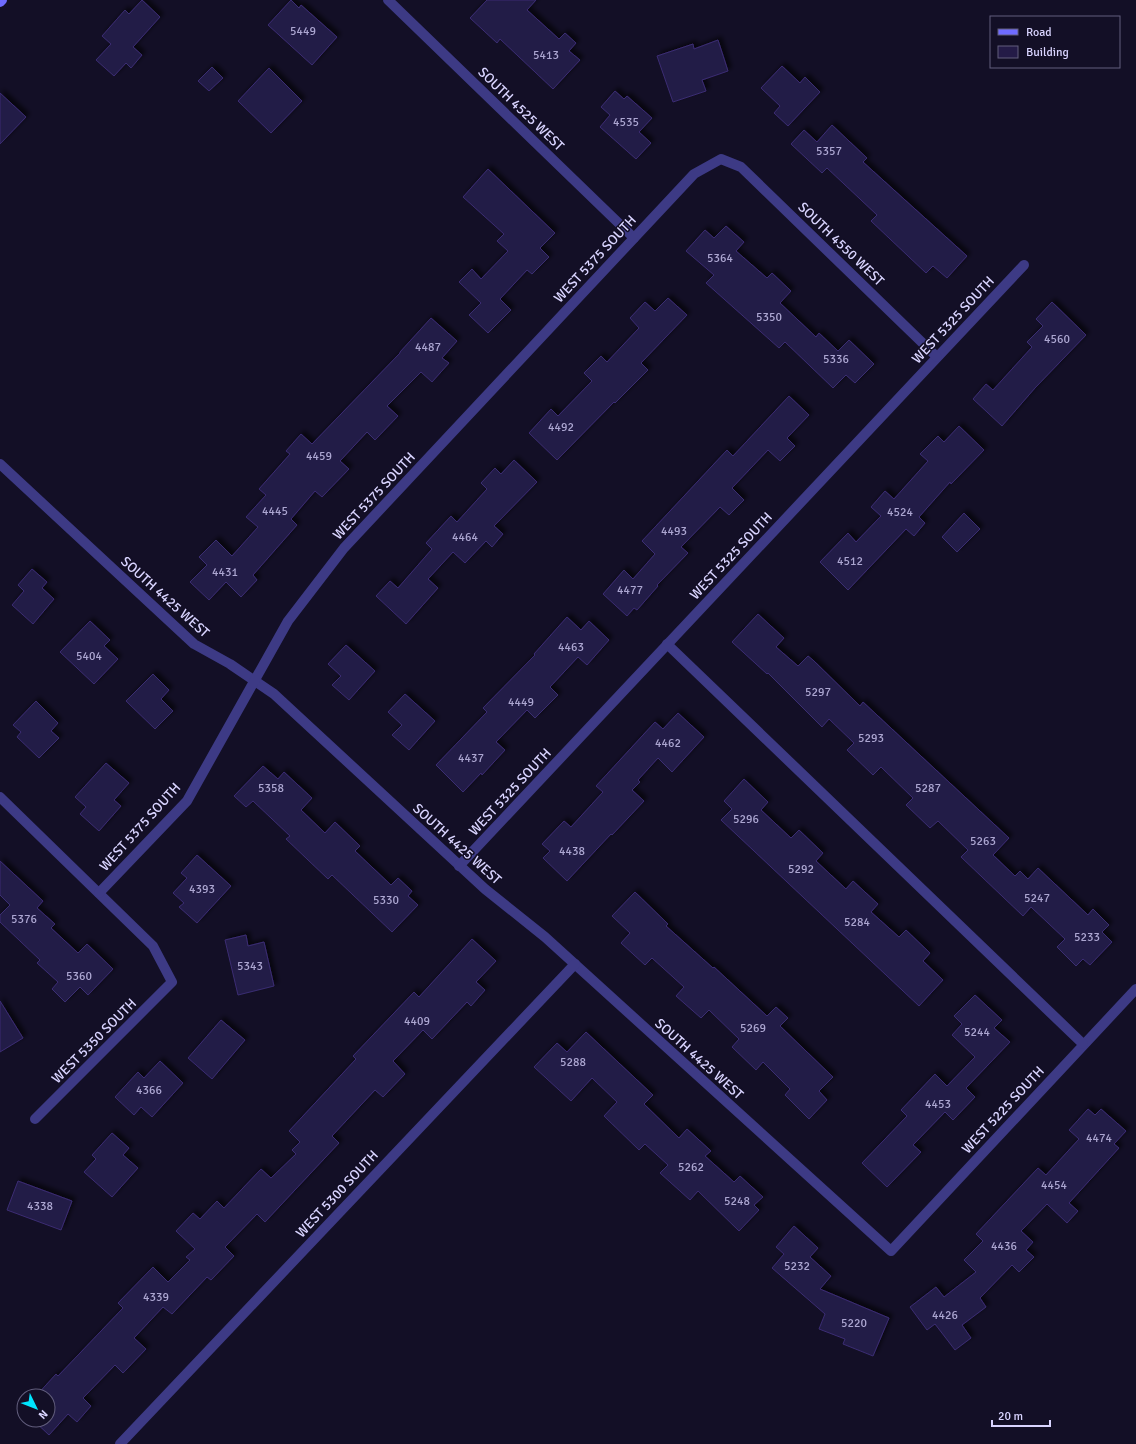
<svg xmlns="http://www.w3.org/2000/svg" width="1136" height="1444" viewBox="0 0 1136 1444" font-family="Signika,sans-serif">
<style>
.building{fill:#241b47;stroke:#3b2d73;filter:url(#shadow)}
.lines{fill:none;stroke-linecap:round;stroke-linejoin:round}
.street{stroke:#3d3a85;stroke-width:10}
.secondary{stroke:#6f6bff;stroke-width:10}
.labels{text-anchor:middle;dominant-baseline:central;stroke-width:3;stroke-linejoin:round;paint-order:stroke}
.number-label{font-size:12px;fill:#aca6d1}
.street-label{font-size:14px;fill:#d9d4ff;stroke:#130f26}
</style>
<defs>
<filter id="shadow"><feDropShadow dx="3.5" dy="-3.5" stdDeviation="2" flood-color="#0009"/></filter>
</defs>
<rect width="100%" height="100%" fill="#130f26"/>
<g class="building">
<polygon points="142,0 160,17 133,47 142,55 131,68 126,63 114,76 96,60 111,44 102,36 125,10 129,14"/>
<polygon points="291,0 299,8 301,5 337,37 312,65 268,25"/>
<polygon points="487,0 536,0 527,10 559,39 565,33 576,43 569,51 580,60 553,89 500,39 497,43 470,18"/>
<polygon points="718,40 728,71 702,80 706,91 673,102 657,56 693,44 694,49"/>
<polygon points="782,66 800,83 805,77 820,92 788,126 774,113 780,106 761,88"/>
<polygon points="212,67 223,78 209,91 198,81"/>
<polygon points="269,68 302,101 271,133 238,101"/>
<polygon points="615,91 624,99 627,96 652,118 639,132 651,143 636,159 600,127 610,115 601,107"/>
<polygon points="0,93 26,117 0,144"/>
<polygon points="832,125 867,158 863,162 967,256 947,278 933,266 926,273 871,221 877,215 827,168 822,173 791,144 804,130 817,142"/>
<polygon points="488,169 555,233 540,248 549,257 532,274 527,270 500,299 511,310 488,333 469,315 481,303 459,282 472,269 481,279 508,251 497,241 504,234 463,197"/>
<polygon points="726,226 744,242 736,251 767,278 772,273 791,291 780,303 816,337 819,333 838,351 849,340 874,364 855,383 846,375 833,388 785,342 779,348 706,283 714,275 686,251 705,230 714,238"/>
<polygon points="668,298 687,315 641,363 648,370 615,403 614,402 557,460 529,433 551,409 558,416 592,381 584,373 601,356 607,362 639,328 630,318 645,302 655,311"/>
<polygon points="1052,302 1086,335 1035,388 1002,426 973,399 986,384 993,390 1032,347 1027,342 1043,326 1036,319"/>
<polygon points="431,318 457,341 442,358 449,363 432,382 421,372 387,406 398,416 375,440 367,432 340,461 349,469 322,497 315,491 291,519 297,525 253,575 257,580 241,597 226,582 209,600 190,582 207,565 199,557 216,540 232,556 258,527 246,517 266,495 259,489 290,454 286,451 301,434 312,444 400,353 400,352"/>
<polygon points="789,396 809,415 787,438 795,446 780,461 768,450 732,488 744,500 729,515 720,507 681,547 688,553 657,585 658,586 637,610 634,608 627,616 603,594 624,570 633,579 655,554 642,541 727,450 733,456"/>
<polygon points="959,426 984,450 951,484 950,482 919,517 925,523 914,536 906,529 848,590 820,562 848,533 856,542 881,516 871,507 885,491 894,499 928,461 920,454 938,436 944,442"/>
<polygon points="514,460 537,482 494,526 503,534 492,547 486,541 465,563 453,552 428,579 438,588 406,624 376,596 390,581 398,588 432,549 426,543 451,516 457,522 487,489 481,483 495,468 501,474"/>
<polygon points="964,513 980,529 957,552 942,537"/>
<polygon points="32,569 47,582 42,588 54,599 33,624 12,605 24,591 18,585"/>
<polygon points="758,614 784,638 776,647 798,666 808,656 813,660 860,706 863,702 1009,838 993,855 1015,876 1020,871 1028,879 1038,868 1088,915 1093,909 1109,925 1102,932 1112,942 1090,965 1083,959 1076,966 1057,947 1065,939 1031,907 1023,916 961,857 968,850 938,821 930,828 906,805 913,798 881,767 873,775 847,750 854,743 829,719 822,727 768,673 767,674 732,642"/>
<polygon points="567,617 581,630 589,621 609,640 587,665 578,657 550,687 558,695 535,718 527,710 496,742 505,750 482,775 481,773 463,792 436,765 487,712 483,708 535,655 534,654"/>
<polygon points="90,621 110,640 104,646 118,659 94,684 60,652"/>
<polygon points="346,645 375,671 349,700 332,685 341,676 328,664"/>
<polygon points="153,674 169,690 161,699 173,711 155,729 126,701"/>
<polygon points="405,694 435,721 409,750 392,735 402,725 388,712"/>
<polygon points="36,701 58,723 51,731 59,738 39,758 17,737 21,732 13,725"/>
<polygon points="678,713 704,737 672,772 658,758 638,780 640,782 632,790 644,801 612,835 611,834 567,881 543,858 550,851 542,844 564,821 571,827 603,792 596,786 655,722 663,729"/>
<polygon points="106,763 129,783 114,800 121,806 99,831 80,814 86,807 75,797"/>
<polygon points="263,766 278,779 284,772 312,798 301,810 325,833 335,822 360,846 355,851 391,885 398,878 412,891 408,896 418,905 392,932 332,875 328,879 286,839 290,836 253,801 246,807 234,796"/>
<polygon points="744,779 768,802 761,810 791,838 799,830 823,853 816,861 846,889 853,881 878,904 871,912 899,937 906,930 930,953 923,961 943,980 919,1006 721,820 732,809 724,801"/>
<polygon points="197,855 231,886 197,923 179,907 184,903 173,893 187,878 181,873"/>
<polygon points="0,861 43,901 37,908 55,924 51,928 78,953 87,944 113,969 88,995 80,987 65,1002 52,989 58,982 37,963 40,960 0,922 0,915 10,905 0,895"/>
<polygon points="635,892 668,924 666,926 713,968 714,967 767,1016 776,1007 788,1018 780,1026 833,1077 819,1091 827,1100 809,1119 785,1095 790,1089 763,1062 756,1070 732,1047 739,1039 709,1010 701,1018 676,996 684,987 652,958 645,965 621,943 630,933 612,916"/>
<polygon points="246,935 248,946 264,942 274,986 238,995 225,940"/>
<polygon points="472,939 496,961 476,982 485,990 471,1006 467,1002 432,1039 423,1030 393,1061 405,1074 383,1097 375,1090 346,1121 332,1136 339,1143 265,1222 257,1214 225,1247 234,1256 211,1280 207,1277 172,1314 163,1307 134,1338 146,1349 123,1373 115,1365 83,1398 91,1406 77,1422 68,1414 49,1435 33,1420 48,1420 48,1396 36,1396 56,1374 58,1376 123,1308 118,1303 153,1267 168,1282 190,1260 186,1257 195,1249 176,1231 193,1213 200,1219 217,1201 224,1208 261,1169 271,1178 296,1154 292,1150 300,1142 289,1131 356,1059 353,1056 414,992 419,997"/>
<polygon points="975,995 1002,1020 994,1028 1010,1042 966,1088 975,1097 953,1120 945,1112 913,1145 921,1152 887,1187 862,1163 907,1116 901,1110 935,1074 947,1086 975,1057 952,1035 962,1024 954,1016"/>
<polygon points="0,1001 23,1038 0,1052"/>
<polygon points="221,1020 245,1040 212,1079 188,1058"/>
<polygon points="586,1032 653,1095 644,1104 679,1138 687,1129 711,1151 705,1156 734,1182 740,1176 763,1197 754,1205 759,1210 739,1231 698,1191 690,1200 660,1173 668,1165 645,1144 639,1150 604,1116 617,1102 592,1078 571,1101 534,1067 557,1043 567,1052"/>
<polygon points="160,1061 183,1083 152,1117 141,1107 134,1115 115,1097 138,1072 144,1078"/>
<polygon points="1088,1109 1095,1115 1101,1109 1126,1131 1114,1144 1119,1148 1069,1203 1078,1211 1067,1223 1047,1204 1021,1231 1033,1242 1026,1250 1034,1257 1019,1272 1012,1265 980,1298 986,1307 962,1325 971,1338 955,1350 935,1324 927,1330 910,1307 936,1287 944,1297 976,1272 964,1260 983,1241 976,1234 1038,1168 1046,1175 1079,1139 1069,1130"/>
<polygon points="112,1133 129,1148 123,1155 138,1168 112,1197 84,1172 96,1159 92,1155"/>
<polygon points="18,1181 72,1201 61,1230 7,1210"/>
<polygon points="794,1226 818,1248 810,1257 831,1276 820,1289 889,1318 873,1356 843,1344 845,1339 819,1329 825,1314 772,1268 784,1254 776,1247"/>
</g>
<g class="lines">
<g class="street">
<polyline points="388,0 634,238"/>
<polyline points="0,464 194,644 230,664 274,694 485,889 545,937 891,1251 1136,989"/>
<polyline points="667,644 1083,1044"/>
<polyline points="0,797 153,946 172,982 35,1119"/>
<polyline points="459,866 1024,265"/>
<polyline points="99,893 187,801 288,621 344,548 694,174 721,159 741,167 937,357"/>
<polyline points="120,1444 575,964"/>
</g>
<polyline class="secondary" points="0,2 2,0"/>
</g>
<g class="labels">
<g class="number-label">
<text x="303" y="31">5449</text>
<text x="546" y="55">5413</text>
<text x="626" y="122">4535</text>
<text x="829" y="151">5357</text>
<text x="720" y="258">5364</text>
<text x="769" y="317">5350</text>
<text x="1057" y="339">4560</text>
<text x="428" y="347">4487</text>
<text x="836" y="359">5336</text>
<text x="561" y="427">4492</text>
<text x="319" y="456">4459</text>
<text x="275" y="511">4445</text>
<text x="900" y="512">4524</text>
<text x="674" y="531">4493</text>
<text x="465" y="537">4464</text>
<text x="850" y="561">4512</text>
<text x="225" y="572">4431</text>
<text x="630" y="590">4477</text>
<text x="571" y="647">4463</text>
<text x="89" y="656">5404</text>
<text x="818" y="692">5297</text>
<text x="521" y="702">4449</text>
<text x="871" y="738">5293</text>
<text x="668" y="743">4462</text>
<text x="471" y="758">4437</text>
<text x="271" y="788">5358</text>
<text x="928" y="788">5287</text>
<text x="746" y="819">5296</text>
<text x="983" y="841">5263</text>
<text x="572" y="851">4438</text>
<text x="801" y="869">5292</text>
<text x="202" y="889">4393</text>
<text x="1037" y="898">5247</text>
<text x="386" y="900">5330</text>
<text x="24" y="919">5376</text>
<text x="857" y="922">5284</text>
<text x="1087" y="937">5233</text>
<text x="250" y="966">5343</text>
<text x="79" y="976">5360</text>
<text x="417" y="1021">4409</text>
<text x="753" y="1028">5269</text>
<text x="977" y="1032">5244</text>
<text x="573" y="1062">5288</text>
<text x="149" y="1090">4366</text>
<text x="938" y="1104">4453</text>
<text x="1099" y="1138">4474</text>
<text x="691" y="1167">5262</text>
<text x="1054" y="1185">4454</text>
<text x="737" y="1201">5248</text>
<text x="40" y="1206">4338</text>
<text x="1004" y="1246">4436</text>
<text x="797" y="1266">5232</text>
<text x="156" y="1297">4339</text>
<text x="945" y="1315">4426</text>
<text x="854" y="1323">5220</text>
</g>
<g class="street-label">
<text transform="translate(521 109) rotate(44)">SOUTH 4525 WEST</text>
<text transform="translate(841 244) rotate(44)">SOUTH 4550 WEST</text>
<text transform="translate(595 259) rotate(-47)">WEST 5375 SOUTH</text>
<text transform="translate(953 320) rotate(-47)">WEST 5325 SOUTH</text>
<text transform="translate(374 496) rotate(-47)">WEST 5375 SOUTH</text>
<text transform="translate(731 556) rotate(-47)">WEST 5325 SOUTH</text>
<text transform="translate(165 597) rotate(42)">SOUTH 4425 WEST</text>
<text transform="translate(510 792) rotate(-47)">WEST 5325 SOUTH</text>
<text transform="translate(140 827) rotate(-48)">WEST 5375 SOUTH</text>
<text transform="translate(457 844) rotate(42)">SOUTH 4425 WEST</text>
<text transform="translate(94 1041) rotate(-45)">WEST 5350 SOUTH</text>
<text transform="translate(699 1059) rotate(42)">SOUTH 4425 WEST</text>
<text transform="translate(1003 1110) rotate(-47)">WEST 5225 SOUTH</text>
<text transform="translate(337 1194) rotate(-47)">WEST 5300 SOUTH</text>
</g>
</g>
<rect x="990" y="16" width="130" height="52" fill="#130f26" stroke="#625e7d"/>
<rect x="998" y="29" width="20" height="6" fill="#6f6bff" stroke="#625e7d"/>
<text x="1026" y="36" font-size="12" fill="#d9d4ff">Road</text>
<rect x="998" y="46" width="20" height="12" fill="#241b47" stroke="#625e7d"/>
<text x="1026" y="56" font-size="12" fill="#d9d4ff">Building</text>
<g transform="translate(36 1408) rotate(133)"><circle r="19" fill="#130f26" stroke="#625e7d"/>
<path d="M0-3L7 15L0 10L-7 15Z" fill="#00e5ff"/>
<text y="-6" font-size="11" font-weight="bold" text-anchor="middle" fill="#d9d4ff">N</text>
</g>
<path d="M992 1420v6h58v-6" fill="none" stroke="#d9d4ff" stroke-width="2"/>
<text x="998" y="1420" font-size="12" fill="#d9d4ff" stroke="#130f26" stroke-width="3" paint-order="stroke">20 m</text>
</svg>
